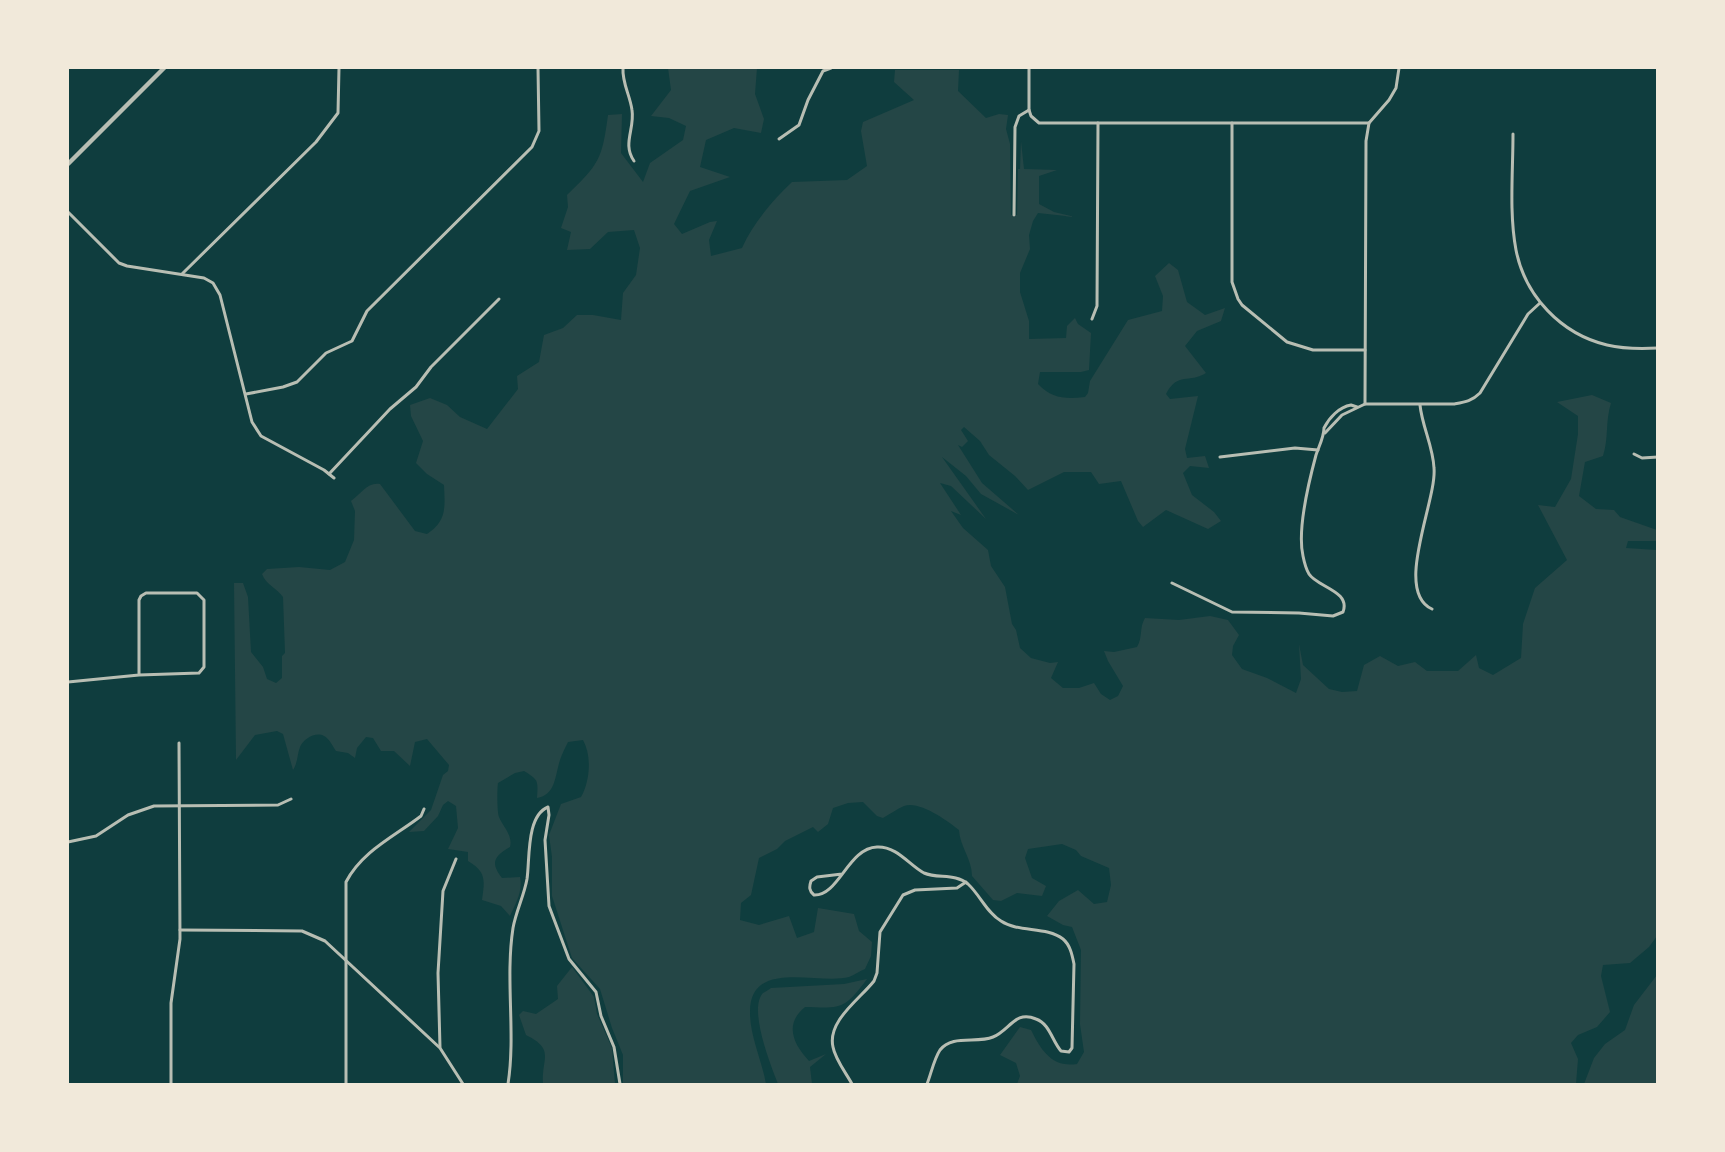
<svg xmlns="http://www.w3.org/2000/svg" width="1725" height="1152" viewBox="0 0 1725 1152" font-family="'DM Sans',sans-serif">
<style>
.green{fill:#244646}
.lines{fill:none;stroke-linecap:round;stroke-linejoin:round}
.minor{stroke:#b8beb3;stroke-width:3}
.tertiary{stroke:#b8beb3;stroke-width:4.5}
</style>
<rect width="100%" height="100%" fill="#0f3d3e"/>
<g class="green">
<path d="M668,68H757L755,94L764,119L761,133L734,128L706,140L700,167L730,177L690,191L674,224L682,234L710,222L717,221L709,240L711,256L742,248C753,223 773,200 792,182L847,180L867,166L861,131L863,122L914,100L894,82L895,70H959L958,91L986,118L999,114L1008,115L1006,129L1010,144L1011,215H1017L1018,169H1020L1021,141L1024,169L1057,170L1039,176V204L1054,212L1075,217L1038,213L1033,221L1029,235L1030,249L1020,273V292L1029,321V339L1066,338L1067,326L1075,318L1078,324L1091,333L1089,370L1081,372H1040L1038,384C1052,399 1066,399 1085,397L1088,393L1090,381L1128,320L1162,311L1163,296L1155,276L1169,263L1178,270L1187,302L1205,315L1225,308L1221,321L1197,331L1185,346L1206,373C1189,384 1178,371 1166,394L1170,399L1198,396L1185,449L1187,458L1205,456L1209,468L1190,466L1183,473L1192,495L1214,512L1221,521L1208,529L1166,510L1143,527L1138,521L1121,481L1099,484L1091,472H1064L1028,490L1015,476L989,455L980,441L964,427L961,430L968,441L962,447L958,445L982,483L1019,515L981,494L966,476L942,457L986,519L951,486L940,483L961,515L951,511L963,528L988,550L991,566L1005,587L1012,624L1016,630L1020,648L1031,658L1050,663L1058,662L1051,678L1063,688H1079L1094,683L1101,694L1110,700L1118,696L1123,686L1108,661L1104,651L1114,652L1137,647C1143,637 1139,628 1145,618L1179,620L1210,616L1228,620L1239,635L1233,646L1232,655L1242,669L1267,678L1296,693L1301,679L1299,644L1303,665L1329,689L1342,692L1357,691L1364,665L1380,656L1398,666L1415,662L1427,671H1458L1476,655L1479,668L1493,675L1521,658L1523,624L1535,588L1567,560L1538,505L1555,507L1571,479L1578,434V416L1557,402L1592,395L1611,403C1605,422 1609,437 1603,456L1585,462L1579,496L1596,509L1614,510L1620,517L1657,530V541H1628L1626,548L1657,550V936L1649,947L1630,963L1603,965L1601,976L1610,1012L1597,1027L1578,1035L1571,1043L1578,1059L1576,1084H1017L1020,1076L1016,1063L1000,1055L1020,1027L1031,1030C1041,1050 1052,1068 1077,1064L1084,1052L1080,1024L1081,950L1072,927L1063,925L1047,916L1059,901L1078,890L1094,904L1107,902L1111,885L1109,868L1081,856L1076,850L1062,844L1028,849L1025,858L1032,878L1046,886L1042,896L1017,893L1001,901L993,900L972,876C972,859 960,847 959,830C948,821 919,800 904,806C897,809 890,814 883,818L877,816L863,802L848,803L833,808L828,824L818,832L813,827L785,841L777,849L759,858L751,895L741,903L740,920L759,925L789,916L797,938L814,932L818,908L854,914L859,931L872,942L871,956L865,969C860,971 854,975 849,977C818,985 749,958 750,1013C750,1036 762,1061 766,1084H623V1055L612,1028L600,989L572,958L552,896V857L549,835L561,804L581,797C590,781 592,756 583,740L568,742C565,748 562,754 560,760C555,775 556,795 537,798C538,781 539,780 524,771L515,773L498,783C497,789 497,812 499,817C503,827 513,835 510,847C494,856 490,863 502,878L520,877C523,891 516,903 510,916L501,906L482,900C485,879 486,872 468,861V852L448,849L458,828L456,806L448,801L443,805L438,816L424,831L409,832L431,810L443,775L448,771L449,765L427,739L415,742L410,766L394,751H381L373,738L366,737L357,748L355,758L348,753L336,751C333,747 329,738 324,736C316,731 303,739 300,747C297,755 298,762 293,770L283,734L277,731L255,735L236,760L234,583H243L248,597L251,652L263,667L267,679L276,683L282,678V656L285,653L283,597C277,588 266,585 262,574L267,569L299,567L330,570L345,562L354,540L355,511L351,501C361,494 367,482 380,484L415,531L427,534C447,521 445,507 444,485L427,474L416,463L423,441L411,416L410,405L430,398L447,405L460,417L487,429L518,389L517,376L539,362L544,335L563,328L577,315H593L621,320L623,293L636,275L640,248L634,230L608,232L590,249L567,250L571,232L561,228L568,207L567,195C599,164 602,160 608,115L622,114L621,153L643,182L650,163L683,140L686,126L669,118L651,116L671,90Z"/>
<path d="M572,967L594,997L597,1014L612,1048L615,1084H543C541,1058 556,1050 526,1035L519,1015L523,1011L536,1014L558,999L557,986Z"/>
<polygon points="1657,975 1657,1084 1584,1084 1594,1058 1605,1044 1625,1030 1634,1005"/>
<path d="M867,979C844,1010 842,1008 805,1007C784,1024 793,1044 809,1061L826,1054L810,1067L812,1084H778C771,1066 748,1009 763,993C766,991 769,990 771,988L844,984Z"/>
</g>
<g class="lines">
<g class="minor">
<path d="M623,68C622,83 630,95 632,110C635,129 622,144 634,161"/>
<polyline points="1029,68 1029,110 1031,116 1039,123 1369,123"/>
<polyline points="1232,123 1232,282 1238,299 1242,305 1287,342 1313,350 1365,350"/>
<path d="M1513,134C1513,172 1509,213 1516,250C1525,296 1561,334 1607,345C1624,349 1640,349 1658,348"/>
<polyline points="779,139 799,125 808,100 823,71 831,68"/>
<polyline points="68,212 119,263 127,266 204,278 213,283 220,295 252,422 261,436 324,470 334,478"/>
<polyline points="1014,215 1015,127 1019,116 1029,110"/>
<polyline points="182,274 316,142 338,113 339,68"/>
<polyline points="1092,319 1097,306 1098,123"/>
<polyline points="246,394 283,387 297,382 326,353 352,341 367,311 532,147 539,131 538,68"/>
<polyline points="1365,404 1366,141 1369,123 1389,100 1396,88 1399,68"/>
<path d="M1420,405C1422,426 1433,446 1434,468C1437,501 1393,591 1432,609"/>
<path d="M1325,433L1342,415L1365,404H1454C1465,402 1472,401 1480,393L1528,314L1540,303"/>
<polyline points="1634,454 1642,458 1658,457"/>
<polyline points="1220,457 1295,448 1318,450"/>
<polyline points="329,474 390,409 416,387 431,367 499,299"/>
<path d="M1172,583L1232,612L1299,613L1333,616L1343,612C1351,591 1317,587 1309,574C1306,569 1304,561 1303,556C1297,530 1309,481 1316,455C1319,446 1324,437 1324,428C1329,418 1339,407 1351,405L1357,407"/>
<polyline points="68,682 139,675 199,673 204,667 204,600 197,593 146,593 141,596 139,600 139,675"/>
<polyline points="68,842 96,836 128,815 154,806 278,805 291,799"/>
<path d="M842,874L817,877L811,881C809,887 809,891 814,895C839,896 848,848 877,847C897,846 910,866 924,873C938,879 955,873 968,884C980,895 987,913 1001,921C1019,933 1046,926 1063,939C1070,945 1072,954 1074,964L1072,1048L1069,1052L1061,1051C1052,1041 1050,1024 1036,1019C1015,1010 1010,1030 993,1037C977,1044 952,1034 940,1050C934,1059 931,1074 927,1084"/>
<polyline points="180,930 302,931 325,941 440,1048 463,1084"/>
<polyline points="440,1047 438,973 443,891 456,859"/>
<polyline points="171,1084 171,1003 180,939 179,743"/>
<path d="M346,1084V882C362,851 395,836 421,816L424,809"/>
<path d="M508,1084C516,1033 505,980 513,928C516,911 524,896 527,879C530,859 526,816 548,807L549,815L545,840L549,906L569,959L596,992L601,1016L614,1047L620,1084"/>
<path d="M852,1084C846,1073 835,1059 833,1047C827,1021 860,999 874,981L877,973L880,932L903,895L915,890L957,888L966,882"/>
</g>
<polyline class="tertiary" points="68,164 164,68"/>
</g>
<rect width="1725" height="1152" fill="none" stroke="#f1e9da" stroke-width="138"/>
</svg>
